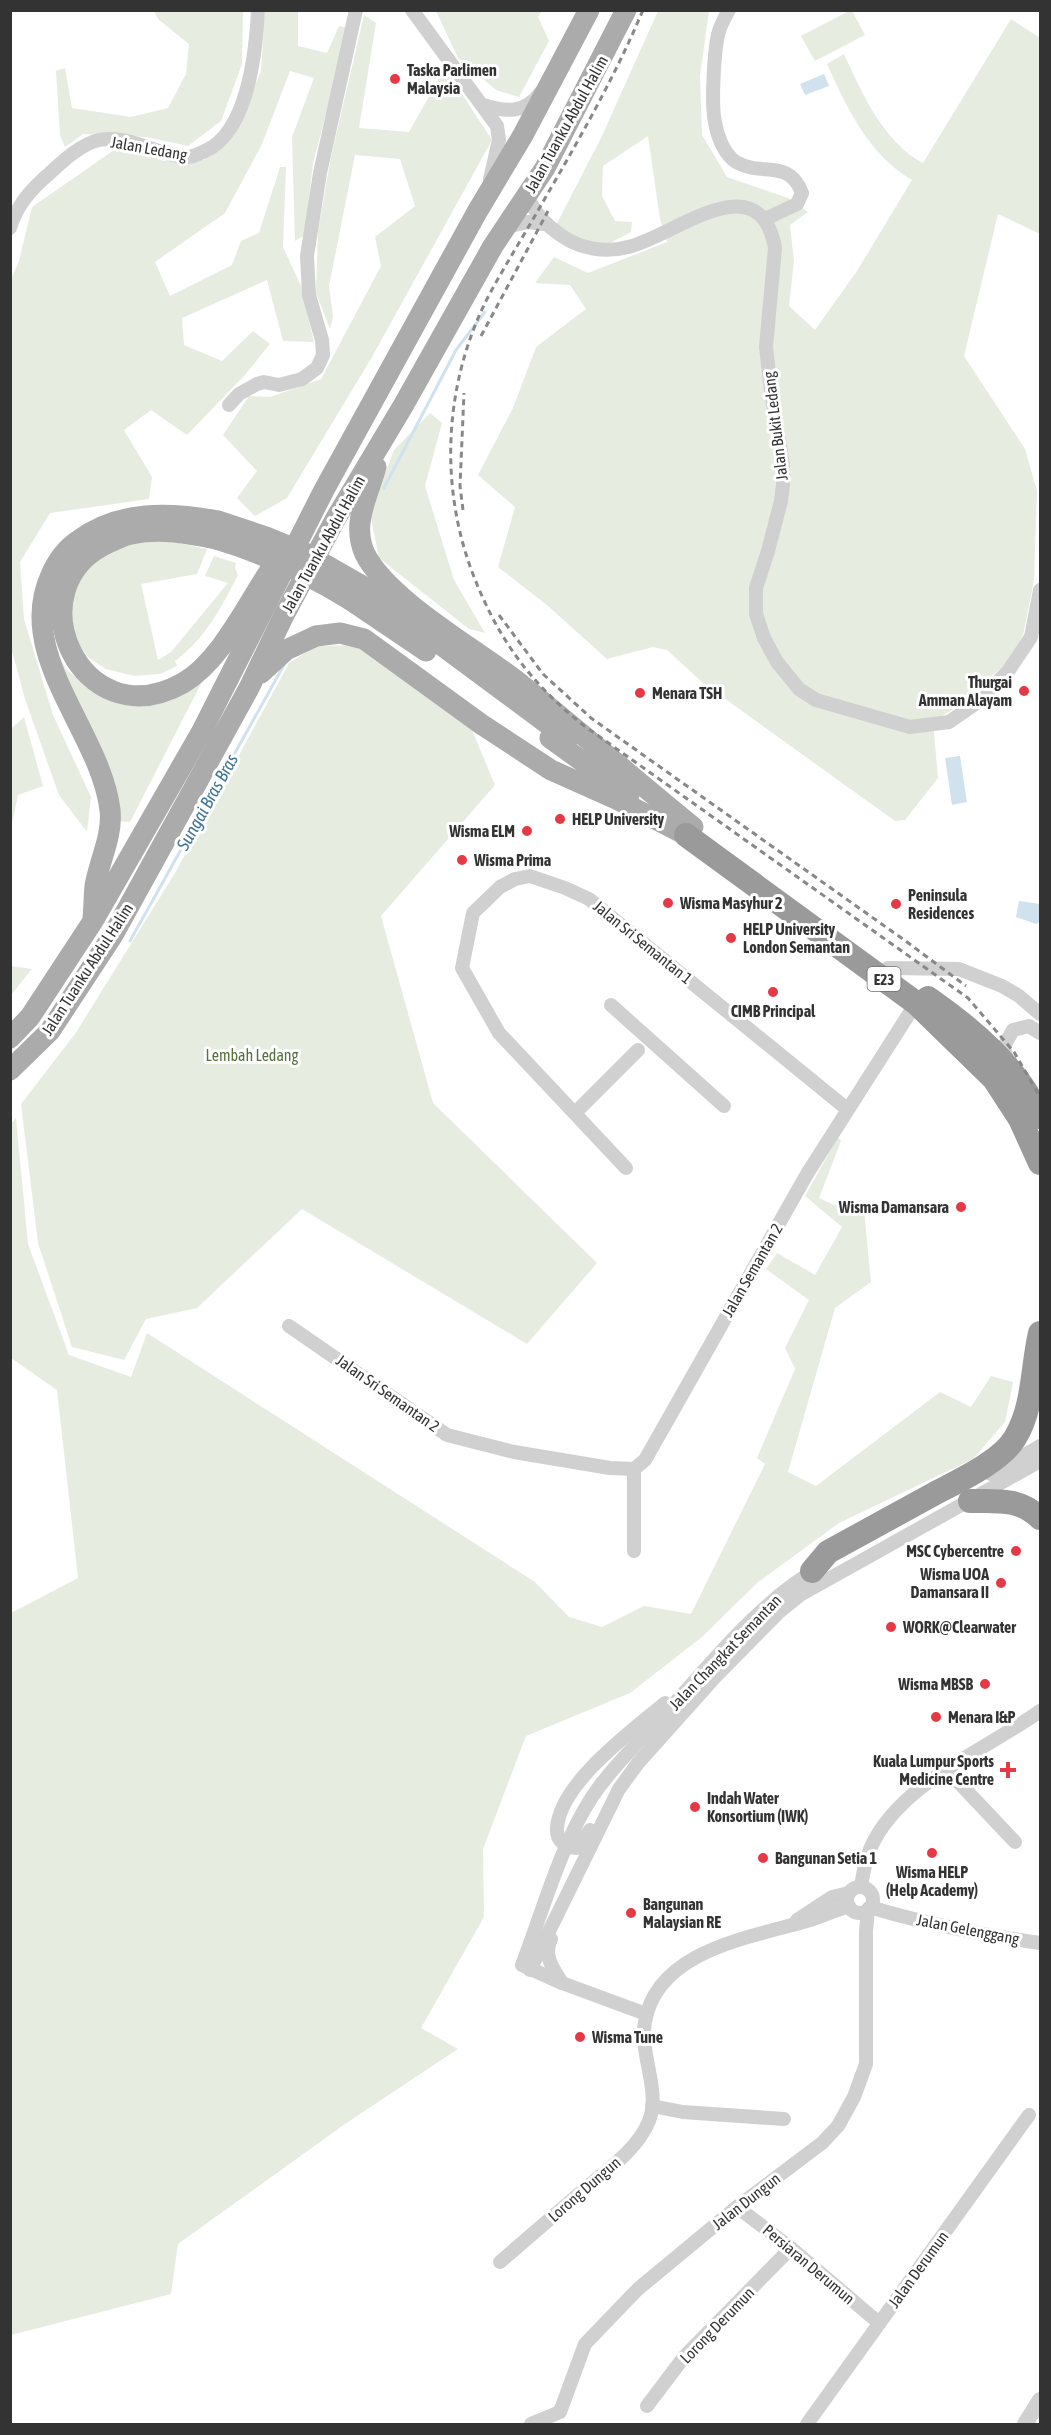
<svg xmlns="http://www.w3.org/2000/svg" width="1051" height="2435" viewBox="0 0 1051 2435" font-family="'Asap Condensed',sans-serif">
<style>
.green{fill:#e6ecdf}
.water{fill:#cfe2ee}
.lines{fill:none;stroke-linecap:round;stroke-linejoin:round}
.stream{stroke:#cfe2ee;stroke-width:3}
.minor{stroke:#d0d0d0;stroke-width:14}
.tertiary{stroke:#d0d0d0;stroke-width:16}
.primary{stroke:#ababab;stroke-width:21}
.motorway{stroke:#9a9a9a;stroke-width:24}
.rail{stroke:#888;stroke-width:3;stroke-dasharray:6 4.5;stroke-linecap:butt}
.primary-bridge{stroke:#ababab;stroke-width:21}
.poi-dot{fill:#e63946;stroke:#fff;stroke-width:2}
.labels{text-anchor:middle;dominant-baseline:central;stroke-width:6;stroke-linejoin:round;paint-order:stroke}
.shield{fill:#fff;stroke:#707070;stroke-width:1.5}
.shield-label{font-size:15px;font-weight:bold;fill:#333}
.poi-label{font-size:16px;font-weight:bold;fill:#333;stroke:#fff;text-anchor:start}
.street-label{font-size:16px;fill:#333;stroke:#fff}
.park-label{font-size:16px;fill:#56703f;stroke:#fff}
.water-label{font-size:18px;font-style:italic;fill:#3f7597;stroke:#fff}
</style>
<rect width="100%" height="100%" fill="#fff"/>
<g class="green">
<polygon points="154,11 243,11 242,64 221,121 188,146 146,137 83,134 65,147 60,135 56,71 65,68 72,108 131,117 168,108 186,74 189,44 158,19"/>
<polygon points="265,11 298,11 298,46 327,53 339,26 349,28 313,163 305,235 295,241 292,137 314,78 290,71 262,144 225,213 155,262 170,296 232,265 241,241 259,233 280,167 286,167 283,247 301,286 314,342 283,341 267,280 182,318 184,345 222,361 253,331 270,344 244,376 187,435 151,410 124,430 152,477 149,499 50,513 20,562 24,619 53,715 91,797 87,832 59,795 25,699 11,647 10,282 19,261 32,207 120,146 164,161 204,160 235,131 261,71"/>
<polygon points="436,11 542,11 538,17 549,41 519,97 496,90 458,58"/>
<path d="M658,11H709L700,76L702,135L727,177L788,198L808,212L790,225L794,261L789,306L815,330L857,271L912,180C869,155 847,108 827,64L844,54C862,93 883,142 923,163L1011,19L1040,38V234L998,214L964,356L1025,449L1037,491L1034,581L1023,635L1009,661L957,707L933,721L938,778L905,820L895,821L703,683L667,650L653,647L607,659L548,606L498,567L515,507L478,475L513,408L536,347L586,309L570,285L535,283L554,257L588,273L667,242L660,219L648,136L603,166L602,196L615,221L632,222L631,232L610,243H585L555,227L601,138Z"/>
<polygon points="849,11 852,11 865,35 815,61 801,36"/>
<polygon points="364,15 376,23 359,128 409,132 445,68 492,140 372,357 287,498 255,516 237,498 257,471 223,435 249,396 270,397 321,379 381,266 375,237 415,206 400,159 355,155 329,286 333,317 330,329 316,293 318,231 331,157"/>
<polygon points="430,413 442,423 425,486 454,580 485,633 469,629 379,558 370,513 394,450"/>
<path d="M137,538L179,543L207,549L197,574L141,584L158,660L171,652L228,583L205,576L214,556L236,563L235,568L238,575C221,608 205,639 175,661L177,666L160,674L134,676L106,669L88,657L71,634V582L81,561Z"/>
<polygon points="53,645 66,669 92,691 125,701 207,672 130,822 115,821"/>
<polygon points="359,645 472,730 495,785 381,916 433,1103 597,1263 527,1344 302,1209 197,1308 146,1319 124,1360 72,1347 38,1243 21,1104 75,1034 175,873 289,663 316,646"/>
<polygon points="24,717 43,786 18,795 11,828 11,729"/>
<polygon points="11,966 32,969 11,995 10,966"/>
<polygon points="16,1118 28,1244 69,1355 131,1377 147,1333 535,1582 569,1617 602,1627 644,1606 691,1614 765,1464 757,1458 795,1369 785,1348 809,1300 766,1269 777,1253 815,1275 842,1227 805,1196 838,1137 841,1141 819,1198 849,1212 864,1210 871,1282 835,1308 788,1472 816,1486 940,1392 971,1407 991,1376 1013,1382 1005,1422 973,1459 839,1523 757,1583 702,1637 630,1693 526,1736 483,1849 484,1917 421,2028 458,2049 345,2124 178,2244 171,2294 11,2335 11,1613 78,1578 57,1390 11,1358 11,1124"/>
</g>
<g class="water">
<polygon points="824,74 829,86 805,95 800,84"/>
<polygon points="960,756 967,802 952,805 945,758"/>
<polygon points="1019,901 1040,904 1040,922 1036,924 1016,917"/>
</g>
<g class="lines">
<g class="stream">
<polyline points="384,488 456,350 485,312"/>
<polyline points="130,941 284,665"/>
</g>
<g class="minor">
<polyline points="412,10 497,126 499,140 490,179"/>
<path d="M729,10C725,17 721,24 719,31C714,48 711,105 715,122C717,136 724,154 736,162C762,177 789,158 802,193L797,204L765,219"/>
<path d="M483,105C505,112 525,114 540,93"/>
<path d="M527,195C535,214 546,225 562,236C581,249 605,253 628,247C675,236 759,161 775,248L766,347L771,391L783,465V484L781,501L768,551L756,588V614L764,638L777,662L799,689L816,700L910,727L949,722L978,702L1009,670L1031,637L1040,590"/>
<polyline points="506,227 528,222 544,224"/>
<path d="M10,228C17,205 31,189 50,173C63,161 81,144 99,140C129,134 155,154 184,157C192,158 198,154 205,151C248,132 256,51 258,10"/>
<polyline points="229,405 239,394 257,384 264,382 279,385 302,379 317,368 323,355 322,340 309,295 307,256 320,173 356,10"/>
<polyline points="888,968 959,969 1002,986 1019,996 1040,1014"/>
<polyline points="611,1005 724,1106"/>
<polyline points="1007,1063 1004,1046 1013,1030 1029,1026 1040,1033"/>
<polyline points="575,1113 638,1050"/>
<polyline points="626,1168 499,1033 462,968 473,913 500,887 515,879 530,876 565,888 589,899 847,1109"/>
<polyline points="289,1326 447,1435 514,1452 610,1468 634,1469"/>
<polyline points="991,1474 1040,1446"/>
<polyline points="634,1551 634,1469 645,1460 807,1174 916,1003"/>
<polyline points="947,1770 1015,1842"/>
<path d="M590,1830L577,1848C565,1847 556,1841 557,1828C560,1783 632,1731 665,1703"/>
<path d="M861,1887C863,1873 865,1860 871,1847C900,1783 986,1750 1040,1711"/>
<circle cx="860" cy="1900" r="13"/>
<path d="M870,1907C925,1924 984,1935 1040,1943"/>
<polyline points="797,1920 832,1897 849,1893"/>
<path d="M551,1939C543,1957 553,1968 562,1983"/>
<polyline points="530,1970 619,1789 638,1763 715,1677 779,1612 800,1595 1040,1461"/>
<path d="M646,2014L562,1983L522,1965C543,1911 560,1846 592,1797C612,1767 640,1741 664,1715C708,1667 762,1599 819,1568"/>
<polyline points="652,2106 683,2112 784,2119"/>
<polyline points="737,2207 791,2248 879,2323"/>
<path d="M500,2262C527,2239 553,2216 580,2193C603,2173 637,2151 649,2121C661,2090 639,2054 645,2022C657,1949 754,1937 810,1920C823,1916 836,1910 849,1906"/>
<polyline points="647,2406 684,2357 791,2248"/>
<polyline points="531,2424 560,2412 585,2344 638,2289 737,2207 822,2143 838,2126 854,2097 866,2064 866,1931 868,1909"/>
<polyline points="807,2424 1029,2115"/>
</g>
<polyline class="tertiary" points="1025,2424 1040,2400"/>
<g class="primary">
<path d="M376,467C368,496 351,524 365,554C388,600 476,649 518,682C577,729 634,779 693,827"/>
<path d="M216,539C188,533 160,528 131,534C124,535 117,539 110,542C11,585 80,741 183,683C221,661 247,604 271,569"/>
<polyline points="359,584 568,739"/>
<polyline points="349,599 426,651"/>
<polyline points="261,673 286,650 316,636 340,633 364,639 481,724 551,770 616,799 686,835"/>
<polyline points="550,738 629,795"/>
<path d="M93,918C94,907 94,896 95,886C99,861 113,836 110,810C101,732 14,655 51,575C57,561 67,548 79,540C120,510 170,512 218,521"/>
<polyline points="10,1038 30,1017 93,921 202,731 324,490 477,212 523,135 589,10"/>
<polyline points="10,1070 50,1031 113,935 249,688 284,615 336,518 403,406 493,246 545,168 626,10"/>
</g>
<g class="motorway">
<polyline points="686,835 916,1003 994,1079 1020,1119 1040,1163"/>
<path d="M928,998C971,1028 1018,1067 1040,1117"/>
<path d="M970,1501C997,1501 1020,1498 1040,1518"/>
<path d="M812,1571L828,1552C863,1533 898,1514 932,1495C956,1482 1001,1462 1015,1438C1034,1407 1032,1367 1040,1333"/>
</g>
<g class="rail">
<path d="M643,10C614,79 577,143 540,207C523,237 504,267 488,297C445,381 439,481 471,569C496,636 528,681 583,725L968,998L1014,1052L1040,1097"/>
<polyline points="481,336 548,211"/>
<polyline points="463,510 460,486 464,393"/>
<polyline points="499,615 543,674 591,718 907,942 966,986"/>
</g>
<g class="primary-bridge">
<polyline points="218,521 266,537 305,553 359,584"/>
<path d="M216,539C263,553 307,573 349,599"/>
</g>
</g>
<g class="poi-dot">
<circle cx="395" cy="79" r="6"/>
<circle cx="1024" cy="691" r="6"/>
<circle cx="640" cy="693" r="6"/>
<circle cx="560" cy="819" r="6"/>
<circle cx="527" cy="831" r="6"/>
<circle cx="462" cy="860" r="6"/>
<circle cx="668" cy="903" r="6"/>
<circle cx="896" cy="904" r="6"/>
<circle cx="731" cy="938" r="6"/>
<circle cx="773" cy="992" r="6"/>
<circle cx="961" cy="1207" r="6"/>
<circle cx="1016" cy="1551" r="6"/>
<circle cx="1001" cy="1583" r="6"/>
<circle cx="891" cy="1627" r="6"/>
<circle cx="985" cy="1684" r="6"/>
<circle cx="936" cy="1717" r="6"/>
<path d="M1005 1761h6v6h6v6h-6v6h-6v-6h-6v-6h6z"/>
<circle cx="695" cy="1807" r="6"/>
<circle cx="932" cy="1853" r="6"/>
<circle cx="763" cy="1858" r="6"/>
<circle cx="631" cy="1913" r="6"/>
<circle cx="580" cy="2037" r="6"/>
</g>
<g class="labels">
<rect class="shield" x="867.5" y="967" width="33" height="24" rx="4.5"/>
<g class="shield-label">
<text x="884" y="979">E23</text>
</g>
<g class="poi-label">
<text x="407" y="70">Taska Parlimen<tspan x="407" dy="18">Malaysia</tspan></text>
<text x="1012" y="682" text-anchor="end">Thurgai<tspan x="1012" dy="18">Amman Alayam</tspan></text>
<text x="652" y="693">Menara TSH</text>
<text x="572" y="819">HELP University</text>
<text x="515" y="831" text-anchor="end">Wisma ELM</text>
<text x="474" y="860">Wisma Prima</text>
<text x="908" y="895">Peninsula<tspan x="908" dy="18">Residences</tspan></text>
<text x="680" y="903">Wisma Masyhur 2</text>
<text x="743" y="929">HELP University<tspan x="743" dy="18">London Semantan</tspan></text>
<text x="773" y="1011" text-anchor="middle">CIMB Principal</text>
<text x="949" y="1207" text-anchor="end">Wisma Damansara</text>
<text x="1004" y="1551" text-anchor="end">MSC Cybercentre</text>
<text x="989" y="1574" text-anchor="end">Wisma UOA<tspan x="989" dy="18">Damansara II</tspan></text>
<text x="903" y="1627">WORK@Clearwater</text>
<text x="973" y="1684" text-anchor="end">Wisma MBSB</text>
<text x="948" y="1717">Menara I&amp;P</text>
<text x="994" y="1761" text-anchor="end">Kuala Lumpur Sports<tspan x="994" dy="18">Medicine Centre</tspan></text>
<text x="707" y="1798">Indah Water<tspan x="707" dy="18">Konsortium (IWK)</tspan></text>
<text x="775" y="1858">Bangunan Setia 1</text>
<text x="932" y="1872" text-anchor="middle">Wisma HELP<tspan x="932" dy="18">(Help Academy)</tspan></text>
<text x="643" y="1904">Bangunan<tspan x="643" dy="18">Malaysian RE</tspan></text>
<text x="592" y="2037">Wisma Tune</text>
</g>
<g class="street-label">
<text transform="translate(566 124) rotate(-61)">Jalan Tuanku Abdul Halim</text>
<text transform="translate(149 148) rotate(10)">Jalan Ledang</text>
<text transform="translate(775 426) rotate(-97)">Jalan Bukit Ledang</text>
<text transform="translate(323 544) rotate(-61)">Jalan Tuanku Abdul Halim</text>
<text transform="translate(643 942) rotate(39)">Jalan Sri Semantan 1</text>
<text transform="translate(87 969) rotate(-57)">Jalan Tuanku Abdul Halim</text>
<text transform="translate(752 1270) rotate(-60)">Jalan Semantan 2</text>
<text transform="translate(388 1393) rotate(35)">Jalan Sri Semantan 2</text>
<text transform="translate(725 1652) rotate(-46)">Jalan Changkat Semantan</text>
<text transform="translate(968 1929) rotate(11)">Jalan Gelenggang</text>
<text transform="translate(584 2189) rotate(-41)">Lorong Dungun</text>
<text transform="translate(746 2201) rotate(-38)">Jalan Dungun</text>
<text transform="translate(809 2264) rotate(40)">Persiaran Derumun</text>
<text transform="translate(918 2269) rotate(-54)">Jalan Derumun</text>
<text transform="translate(717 2325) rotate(-46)">Lorong Derumun</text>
</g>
<g class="park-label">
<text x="252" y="1055">Lembah Ledang</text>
</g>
<g class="water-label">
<text transform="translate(207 802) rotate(-61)">Sungai Bras Bras</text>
</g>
</g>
<rect width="1051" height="2435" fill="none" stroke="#333333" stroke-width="24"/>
</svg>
